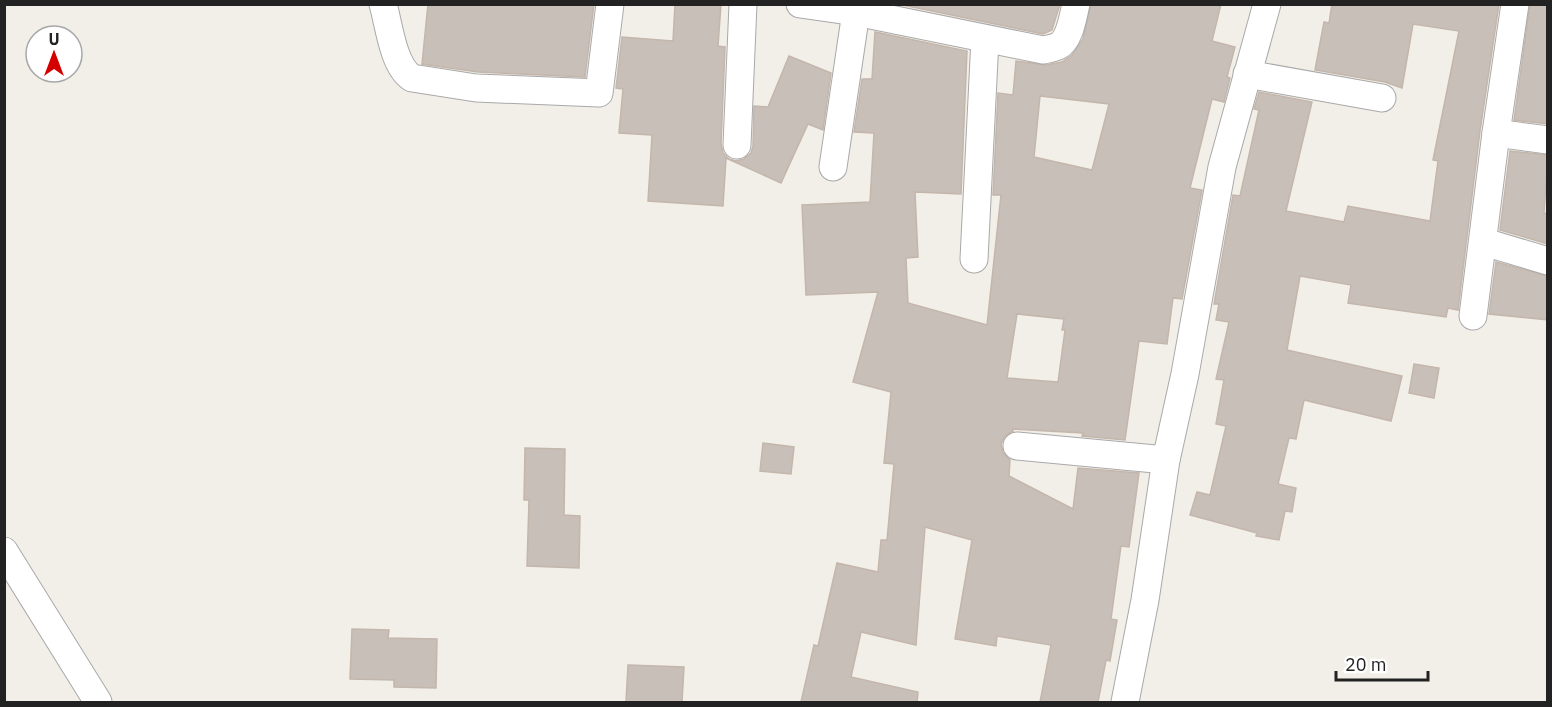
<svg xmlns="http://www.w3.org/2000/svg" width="1552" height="707" viewBox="0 0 1552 707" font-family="'IBM Plex Sans',sans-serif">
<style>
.building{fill:#c7bfb8;stroke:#c4b6ab;stroke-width:1.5;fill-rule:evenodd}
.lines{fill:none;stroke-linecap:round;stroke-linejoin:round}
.minor-casing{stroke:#a9a9a9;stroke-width:29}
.minor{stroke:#fff;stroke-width:27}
</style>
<rect width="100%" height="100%" fill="#f2efe9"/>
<g class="building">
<polygon points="428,4 594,4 585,77 478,72 422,64"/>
<polygon points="675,4 721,4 718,46 725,47 721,144 723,153 729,159 736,161 744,159 751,153 753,146 754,106 768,107 789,56 831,73 823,130 808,124 781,183 726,158 723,206 648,201 652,135 619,133 623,89 616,88 622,37 673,41"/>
<polygon points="898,4 1060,4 1052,30 1043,34"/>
<path d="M1091,4H1221L1212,41L1235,47L1227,77L1230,78L1224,102L1212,99L1190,188L1202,190L1182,299L1173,298L1167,344L1139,341L1125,440L1082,436L1083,433L1013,429V431L1005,436L1001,444L1003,453L1010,460L1009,476L1073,509L1078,468L1139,473L1129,547L1121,546L1111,619L1117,620L1110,661L1106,660L1098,702H1040L1051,645L997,636L996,646L955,639L972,540L925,527L916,645L861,632L851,677L918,692L917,702H801L814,645L818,646L837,563L878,572L881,540H887L894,464L884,463L891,392L853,382L878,292L806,295L802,205L870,202L874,133L854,132L862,79H872L875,32L967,51L961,194L915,192L918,257L906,258L908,303L987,325L1001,195H993L998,93L1013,95L1016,61L1046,65L1062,62L1072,55L1083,39ZM1040,96L1109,104L1092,170L1034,157ZM1017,314L1064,319L1062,330H1065L1058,382L1007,378Z"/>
<polygon points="1332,4 1499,4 1480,131 1458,310 1448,308 1446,317 1348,303 1351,285 1300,276 1287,350 1402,376 1391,421 1304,400 1296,439 1289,438 1278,484 1296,488 1292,512 1285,511 1279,540 1256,536 1257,533 1190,515 1197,492 1210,495 1226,426 1216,424 1224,380 1216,379 1229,322 1216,320 1219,304 1214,304 1233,195 1240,196 1259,110 1254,109 1259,92 1312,102 1286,211 1344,222 1348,206 1430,221 1438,161 1433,160 1459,31 1413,24 1402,88 1385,82 1315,70 1324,22 1329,23"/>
<polygon points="1530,4 1548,4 1548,124 1514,120"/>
<polygon points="1510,151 1548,155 1544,213 1548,214 1548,244 1500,230"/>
<polygon points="1496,262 1548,276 1548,320 1489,314"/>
<polygon points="1414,364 1439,368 1434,398 1409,393"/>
<polygon points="763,443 794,447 791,474 760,471"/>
<polygon points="525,448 565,449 564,515 580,516 579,568 527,566 529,500 524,500"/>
<polygon points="352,629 389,630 388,638 437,639 436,688 394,687 394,680 350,679"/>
<polygon points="628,665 684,667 682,702 626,702"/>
</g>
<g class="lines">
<defs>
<g id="minor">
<path d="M383,4C389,25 393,66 412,78L476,88L599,93L610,4"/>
<path d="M800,4L856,12L1043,50C1048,49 1054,48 1058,46C1070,40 1073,16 1076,4"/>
<polyline points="1247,74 1382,98"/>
<polyline points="1496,133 1548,140"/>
<polyline points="737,145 743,4"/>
<polyline points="833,167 856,12"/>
<polyline points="1484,242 1548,261"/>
<polyline points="974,259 985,39"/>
<polyline points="1473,316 1496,133 1515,4"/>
<polyline points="1017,446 1166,460"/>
<polyline points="4,551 98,702"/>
<polyline points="1125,702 1145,600 1166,460 1185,374 1222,167 1267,4"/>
</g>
</defs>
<use href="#minor" class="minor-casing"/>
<use href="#minor" class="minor"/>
</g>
<rect width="1552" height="707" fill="none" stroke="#222222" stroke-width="12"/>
<g transform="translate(54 54)"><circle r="28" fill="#ffffff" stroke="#a7a7a7" stroke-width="1.5"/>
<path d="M0-4.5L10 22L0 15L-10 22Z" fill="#d40000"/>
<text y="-9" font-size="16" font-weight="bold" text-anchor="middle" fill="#222222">U</text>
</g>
<path d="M1336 671v9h92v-9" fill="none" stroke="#222222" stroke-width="3"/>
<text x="1345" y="671" font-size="18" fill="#222222" stroke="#ffffff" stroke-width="4.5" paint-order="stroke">20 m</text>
</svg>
